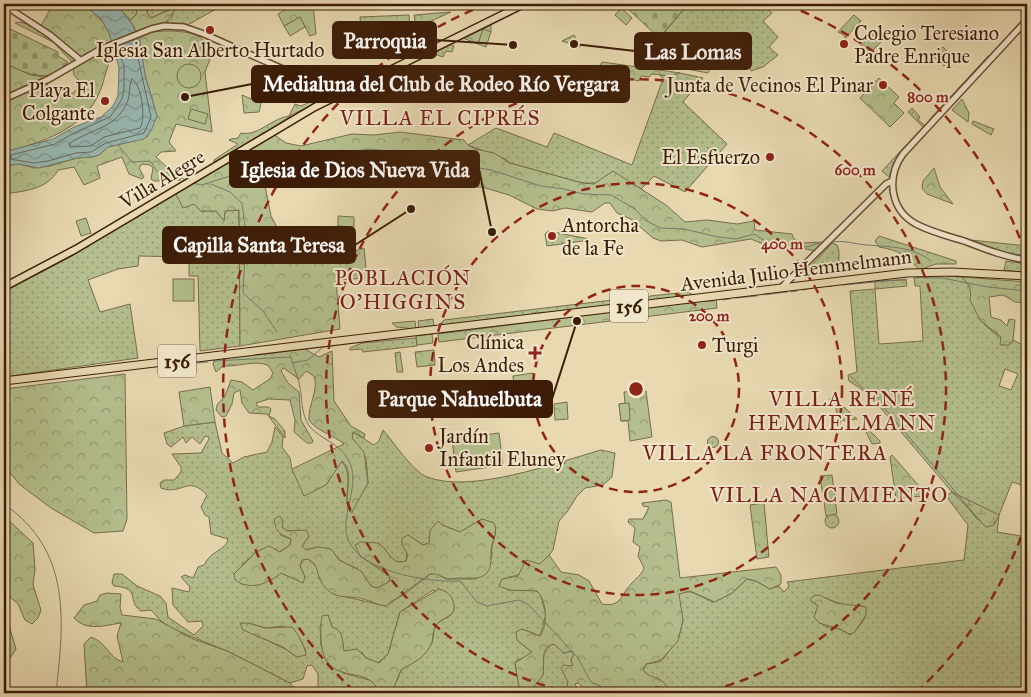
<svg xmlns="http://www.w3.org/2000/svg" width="1031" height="697" viewBox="0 0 1031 697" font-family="'IM FELL Great Primer',serif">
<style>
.grass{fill:url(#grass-dots);stroke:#786e4a;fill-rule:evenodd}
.forest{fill:url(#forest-crowns);stroke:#786e4a}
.wetland{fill:url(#wetland-marsh);stroke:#786e4a}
.cemetery{fill:url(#cemetery-stones);stroke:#786e4a}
.pitch{fill:#b4bf8d;stroke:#786e4a}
.water{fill:url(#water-waves);stroke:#747b6f}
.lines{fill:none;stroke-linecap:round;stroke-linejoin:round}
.shore{stroke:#6b6b5e;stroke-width:1}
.stream{stroke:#747b6f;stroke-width:1}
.minor-casing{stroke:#684c32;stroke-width:8}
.major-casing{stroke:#3d1d08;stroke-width:9}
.highway-casing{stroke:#3d1d08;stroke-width:9}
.minor{stroke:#f0e6cc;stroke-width:5}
.major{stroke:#e8d9b1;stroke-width:6}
.highway{stroke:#e8d9b1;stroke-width:7}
.ring{fill:none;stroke:#8f2418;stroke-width:2.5;stroke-dasharray:9 6}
.poi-dot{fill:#8f2418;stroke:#f0e6cc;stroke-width:2}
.labels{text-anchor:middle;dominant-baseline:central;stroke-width:4;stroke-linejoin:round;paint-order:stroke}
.shield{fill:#f0e6cc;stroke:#735943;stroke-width:1}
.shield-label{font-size:19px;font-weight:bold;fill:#3d1d08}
.poi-label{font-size:20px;fill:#3d1d08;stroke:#f0e6cc;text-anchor:start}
.street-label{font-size:20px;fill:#3d1d08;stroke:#f0e6cc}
.neighbourhood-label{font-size:21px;letter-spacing:1px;fill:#7a1f14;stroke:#f0e6cc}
.centre{fill:#8f2418;stroke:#f0e6cc;stroke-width:2.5}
.ring-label{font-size:15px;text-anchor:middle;font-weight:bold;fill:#8f2418;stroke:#f0e6cc;stroke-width:4;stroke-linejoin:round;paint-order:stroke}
.leader{fill:none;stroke:#3d1d08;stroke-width:2}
.callout-dot{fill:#3d1d08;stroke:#f0e6cc;stroke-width:2}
.callout{fill:#3d1d08;stroke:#3d1d08;stroke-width:2}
.callout-label{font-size:21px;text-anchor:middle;font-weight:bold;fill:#fff}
</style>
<defs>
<pattern id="grass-dots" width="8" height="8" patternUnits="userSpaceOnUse" patternTransform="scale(1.25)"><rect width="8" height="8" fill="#b4bf8d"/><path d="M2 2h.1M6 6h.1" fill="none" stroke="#949b71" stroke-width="1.8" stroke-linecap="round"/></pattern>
<pattern id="forest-crowns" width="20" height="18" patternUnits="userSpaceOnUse" patternTransform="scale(1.25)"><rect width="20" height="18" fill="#b4bf8d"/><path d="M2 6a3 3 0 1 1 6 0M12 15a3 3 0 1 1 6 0" fill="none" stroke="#949b71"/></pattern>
<pattern id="wetland-marsh" width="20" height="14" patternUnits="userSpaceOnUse" patternTransform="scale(1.25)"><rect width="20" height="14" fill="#b4bf8d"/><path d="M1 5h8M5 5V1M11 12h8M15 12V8" fill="none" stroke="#949b71"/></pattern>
<pattern id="cemetery-stones" width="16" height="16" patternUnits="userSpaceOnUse" patternTransform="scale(1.25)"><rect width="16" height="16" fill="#b4bf8d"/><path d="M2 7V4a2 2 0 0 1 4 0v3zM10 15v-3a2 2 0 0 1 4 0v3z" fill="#949b71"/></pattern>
<pattern id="water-waves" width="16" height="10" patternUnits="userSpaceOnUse" patternTransform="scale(1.25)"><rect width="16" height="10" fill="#99b9b3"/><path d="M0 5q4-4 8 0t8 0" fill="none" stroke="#7e9690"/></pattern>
</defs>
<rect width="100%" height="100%" fill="#e8d9b1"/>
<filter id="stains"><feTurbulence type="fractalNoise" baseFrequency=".004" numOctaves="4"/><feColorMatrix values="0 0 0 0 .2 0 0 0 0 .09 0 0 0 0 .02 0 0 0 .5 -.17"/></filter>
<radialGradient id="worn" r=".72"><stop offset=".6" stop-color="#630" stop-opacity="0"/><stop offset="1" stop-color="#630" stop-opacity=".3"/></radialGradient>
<g class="grass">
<polygon points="116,4 138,4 136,15 130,20"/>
<polygon points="147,4 225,4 184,27 164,24 171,19 175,7 151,18 147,13"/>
<polygon points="688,4 709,4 713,6 715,4 763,4 772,13 763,21 778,37 769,47 778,55 763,67 751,71 738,38 715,43 715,58 708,73 653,63 646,55"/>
<polygon points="449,44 454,46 452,52 446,51 443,57 434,54"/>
<polygon points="989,55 991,57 932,120 929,120"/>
<polygon points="680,73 703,78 683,102 727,144 685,192 654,176 641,189 633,184 582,183 510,163 505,159 468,145 496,128 547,147 554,133 632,165 663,79 660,75 671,76"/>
<polygon points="912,108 920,117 918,120 927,127 897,160 889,177 882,171 923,127 908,112"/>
<path d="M291,116L229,155L214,162V160L238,144L229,140L231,139L238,138L241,133C258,137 274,116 291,116Z"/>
<polygon points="973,121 994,129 991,135 972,124"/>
<polygon points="175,192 194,203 201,211 216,211 224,220 225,211 239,210 240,346 200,351 198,276 189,276 189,257 139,256 138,266 118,269 88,280 100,312 130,304 138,358 4,377 4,292 72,256"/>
<polygon points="548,231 589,239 590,240 547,246 545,234"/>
<polygon points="971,240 1027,246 1027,256 1005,253"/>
<polygon points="832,243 837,245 839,251 839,271 802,276"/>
<polygon points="1006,261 1027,264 1027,273 1004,270"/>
<path d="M939,275L962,277L969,285L985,325L1009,345L1013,340L1027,347V472L1022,485L1012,482L999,515L997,532L1027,537V693H656L654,687L656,686L662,688L643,670L646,664L659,662L664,658L679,637L683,620L677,597L681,592H692L712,602L732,593L747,579L756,581L770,589L779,586L784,592L789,586L787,582L964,560L968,525L946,496L952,492L880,407L860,388L849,381L848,375L857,372L850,291L875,289V281L906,280L907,286L875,289L879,344L923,341L920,286H915L914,278ZM1005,369L1018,374L1011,390L999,386ZM962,500L992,525L977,519ZM815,595L851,607L863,606L865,618L857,629L850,635L840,629L824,626L815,613L818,608Z"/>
<polygon points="688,292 693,295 550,314 536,312 532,316 441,327 441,323 444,320 621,299 646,299 650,296"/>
<polygon points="416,338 417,346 363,352 362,349 350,350 350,348 362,343"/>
<path d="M215,422L222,453L233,463L244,457L267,452L272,442L275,427L283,437L282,447L290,458L292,469L326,485L341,461C356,475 341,497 350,512L368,483L366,458L352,438L353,432L374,445L379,441L383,430C393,441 413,472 427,477C472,494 555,463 601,450L615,453L612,477L603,485L585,488L577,496L567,512L559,521L553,550L543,563C530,566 521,576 509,577L508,590H534L540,593L546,615L540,636L522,629L516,636L519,642L532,652L530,656L517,660L515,663L520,693H523H318V674L312,665L307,666L303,679L290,683L227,651L175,630L162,622L151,610L141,611C126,601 142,588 114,586L112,583L114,574H122L137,586L160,596L166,603L168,617L194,635L203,626L202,621L188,622L173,605L172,588L189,592L190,587L181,577L185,575L193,578L198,567L204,565C212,549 226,551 228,539L211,534L209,517L205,515L201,507L207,495C187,474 183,496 161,488L160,483L164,480H174L181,472V467L172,454L201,453L209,439V437L205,436L200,444L192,437L186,443L183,437L171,447L167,444L164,433L184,426ZM482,519L494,523C499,535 489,546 492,557L476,579H446L436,573L430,574L406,593L385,606L334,594L324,585L320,579L317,567L308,559L302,560L300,566L305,577H291L280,573L259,585L241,584L242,565L256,552L275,549L279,552L290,545L291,539L280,535L282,527L287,531L300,530L309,536L302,546L306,550L318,547L335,554L339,560L356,568L371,586L377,588L389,582L390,576L360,556L366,544L378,543C389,550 391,566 406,561L408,535L423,545L429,543L438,521L442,525L460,532ZM433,590L453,601C458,621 441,615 435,627C433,631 434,637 432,642C425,658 414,661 401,670L397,681H373L343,673L321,646L320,626L328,615L332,627L341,634L344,651L362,653L366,658L378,663L388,654L400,612ZM248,623L265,628L284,626L299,637L306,651L295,656L287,650L250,632Z"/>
<circle cx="713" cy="442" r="5.5"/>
<circle cx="832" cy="521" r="7"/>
<path d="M551,644L557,645L564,653L572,651L574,654L571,660L573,666L570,667C567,678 570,685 565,693H525L543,675L544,654Z"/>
</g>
<g class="forest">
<path d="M53,4H83C111,26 118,38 106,72C104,78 103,85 100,91C85,130 40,143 4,152V63L31,75L44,77L49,88L60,96L73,93L82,84L74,75L72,62L53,42L15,23L21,22L39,29Z"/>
<polygon points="138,4 147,4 147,13 151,18 174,8 175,10 166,22 136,31 130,20 136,15"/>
<polygon points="313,4 316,34 310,36 300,17 284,26 278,14 293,5"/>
<polygon points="451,12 416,28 414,15"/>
<polygon points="409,15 410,29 375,47 374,36 362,38 360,17"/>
<polygon points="854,15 861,21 846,37 846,40 844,35 838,32"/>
<polygon points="491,25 491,32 483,30 478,44 463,38"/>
<path d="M164,31C177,31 196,31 204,41L200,49L212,54L205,72L212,132L176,124L169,142L176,151L161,152L156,157L181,180L154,181L151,179L153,168L150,165L142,164L139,168L144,177L142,179L129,174L122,157L97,166L100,178L84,185L74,167L58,170C47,190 24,191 4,194V166L19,164L34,168L50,166L77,158L92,157L99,155L108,147L147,137L157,116L145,75L138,37L152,32Z"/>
<polygon points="574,35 580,47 562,41"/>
<polygon points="943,47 953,57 944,66 934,57"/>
<polygon points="602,62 680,73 671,76 652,74 649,77 641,76 639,81 596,71"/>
<polygon points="879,78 899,97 894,103 904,113 890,127 860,98"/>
<polygon points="316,88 328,94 327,98 289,116 295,104 301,106 310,102"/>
<polygon points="242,95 261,103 259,112 244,113"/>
<polygon points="962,99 969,113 968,122 952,110"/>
<polygon points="400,132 464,140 468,145 475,149 494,153 510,163 582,183 594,184 613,171 666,205 685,222 707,220 737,224 754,221 755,230 792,234 794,239 802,243 823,242 815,251 779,243 763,244 751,239 702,247 682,240 661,241 653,238 631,219 617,213 610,203 605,203 592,212 565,208 553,211 537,209 509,195 482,187 467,187 429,169 415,166 404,167 388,175 365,164 355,163 329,178 322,174 286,182 272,176 264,181 271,216 280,233 282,249 292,260 346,260 347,253 364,248 367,278 336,280 340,329 240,346 239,210 225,211 224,221 216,211 201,211 194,204 183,208 175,192 273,134 286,143 301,146 352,134 374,135"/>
<polygon points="934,168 940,187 953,204 927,194 922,188 923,181"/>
<path d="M879,236L956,261V264H936L919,270C907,255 898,250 879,247L875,241Z"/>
<path d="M962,277L1027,282V308L1026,303L1015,302L1003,295L989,297L991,317L1001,320L1007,326L1009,319L1015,320L1013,340L1009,345H1000L1001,337L980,320L970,300C972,290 969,285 962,277Z"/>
<polygon points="716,299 717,308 439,342 438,334"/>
<polygon points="433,319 434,327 419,329 418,321"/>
<polygon points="415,321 416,329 396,327 392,323"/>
<path d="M303,348L319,357L332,351L334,401L351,426L365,434L364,438L353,432L352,438L364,452L368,483L352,512H350C342,497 356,474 342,461L326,485L304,496L292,469L344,444C334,435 316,431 309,420C308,405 319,390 314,376L306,371L299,379L285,369L283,368L281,371L288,383L299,392L301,420L313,441L312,443H307L294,432L295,420L290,400L269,399L256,403L258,407H268L271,409L269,416L275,419L285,431V438L267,414L249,413L242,403L240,390L234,393L232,404L226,416L222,417L216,410L217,405L225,396L231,380L242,382L253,390L270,379L273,373L268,365C254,360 237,367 223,366L216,372L213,364L215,359Z"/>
<polygon points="434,350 435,365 417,367 415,352"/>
<polygon points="400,352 403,372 397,372 395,353"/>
<polygon points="125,374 127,519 123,531 94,533 51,508 19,484 4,465 4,389"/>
<polygon points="210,387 215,422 184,426 179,392"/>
<polygon points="646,391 652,437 630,441 628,421 621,421 619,404 625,403 624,392"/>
<polygon points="832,396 833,397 857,419 838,421 835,402 834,399 829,400"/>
<polygon points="567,402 568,419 555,420 554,404"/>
<polygon points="868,429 880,441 880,443 872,444 865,430"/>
<polygon points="892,455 926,494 926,496 896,498 890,457"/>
<polygon points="832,475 837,514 826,516 820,476"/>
<path d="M666,500L671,502L680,578L776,567L781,575V584L770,589L756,581L747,579L732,593L715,602L690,591L679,594L683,620L678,641L661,660L646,664L643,670C650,680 661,674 668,689L656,686L654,687L656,693H620L615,689L608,690L604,693H590L578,683L575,684L580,693H565L568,682L561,668L563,665L573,666L571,660L574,654L572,651L564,653L554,644C539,647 545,664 543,674C541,680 532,689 527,692L520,693L515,663L532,652L517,640L516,632L522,629L540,636C548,625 547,601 537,591L509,590L499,586L502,579L518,576L526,560L540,564L549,555L561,572L579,575L589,581L602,604C622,608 621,593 632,583C637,577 641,576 644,568L638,556L640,547L633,542L635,528L628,522L629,519H643L649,507L643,506L642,503Z"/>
<polygon points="764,503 769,557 757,559 750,505"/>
<polygon points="4,516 33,543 35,569 33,585 41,610 38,618 32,624 25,620 18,604 4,592"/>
<path d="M280,516L283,521L282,527L287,531L306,530L309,536L302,546L306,550L318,547L331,549L339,560L361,571L371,586L377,588L389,582L390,576L360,556L355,545L360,542L378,543C389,550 391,566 406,561L408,555L402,545V538L408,535L423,545L429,543L430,530L438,521L442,525L460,532L482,519L494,523C499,534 490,543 491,553C492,579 481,579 460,578C456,578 452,579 448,579C441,577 438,573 430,574L386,606C377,605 371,601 363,599C346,594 334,602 321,582C316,572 319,565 308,559L302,560L300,566L305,577L303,583L281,573C268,584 250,591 235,580L234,574L256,552L269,546L280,552L290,545L291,539C279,533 276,533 274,519Z"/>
<path d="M439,589C446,591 451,594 453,601C459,618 440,616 435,627C433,631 433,637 432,642C426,658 414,662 401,670L394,687L382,689L376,687C365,665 323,687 321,640C321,632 320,625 322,616L328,615L332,627C344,631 342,640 344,651L357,649L366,658L379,663L388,654L400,612Z"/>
<path d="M107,593L121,594L120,608L122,615L156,619L193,639L227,651L290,683L294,688L286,693H87L84,644L91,637C108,643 107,657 123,662L117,636L121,623C106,625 87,632 74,618L84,605L97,601L100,595Z"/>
<polygon points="819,595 836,603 866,607 866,615 854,633 849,634 840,629 819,623 814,617 818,606 810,600 813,596"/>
<polygon points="4,609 16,649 4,667"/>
<path d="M240,623H248L265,628L292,627C297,632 306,649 306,655L297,657L283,647L243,630Z"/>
</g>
<path class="wetland" d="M952,492L999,515L994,525L986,527C975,516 965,503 952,492Z"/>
<g class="cemetery">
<polygon points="623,4 688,4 659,38"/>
<path d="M4,26L58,52V56L68,62C49,86 26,73 4,63Z"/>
</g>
<g class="pitch">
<polygon points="621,8 632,18 626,25 615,15"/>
<polygon points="300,17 305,27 290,36 284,26"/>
<polygon points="483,29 491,32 486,47 478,44"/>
<polygon points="872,34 881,42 868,55 860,47"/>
<circle cx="189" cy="76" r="12"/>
<polygon points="191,109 208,114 205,124 188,119"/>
<polygon points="338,216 354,217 354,227 338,226"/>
<polygon points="86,218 91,233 81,236 76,221"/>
<rect x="173" y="279" width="21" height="22"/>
<polygon points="432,334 433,343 417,345 416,336"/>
<polygon points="533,373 534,385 514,388 513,376"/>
<polygon points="629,403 630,420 621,421 619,404"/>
<polygon points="499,433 503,465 456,472 452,439"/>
</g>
<polygon class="water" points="83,4 116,4 132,24 140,42 145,75 157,116 151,131 144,139 108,147 99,155 92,157 77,158 39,168 19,164 4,166 4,152 53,139 74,127 101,117 113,106 118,96 119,67 109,33 101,19"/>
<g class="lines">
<g class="shore">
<polyline points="117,47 124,66 124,89 122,99 110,117 76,132 55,144 11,155 10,159 34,163 48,161 76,153 91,152 106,143 144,133 151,117 134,40"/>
<path d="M132,79C142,84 146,119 140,128L104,137L91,146L70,147L69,144C90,129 114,129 126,105C131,96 128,86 132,79Z"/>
</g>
<g class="stream">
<polyline points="118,145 132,162 150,161 159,174 177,176 186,180"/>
<polyline points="192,183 202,185 252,169 305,163 367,149 425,154 457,164 491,170 541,186 564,189 583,194 611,195 635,209 645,220 660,228 684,229 718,237 736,239 754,234 765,241 807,247 819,243"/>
<polyline points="211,184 230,192 242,203 246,235 243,293 263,311 277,332"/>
<path d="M832,242C845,240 854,244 867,245C889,247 912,246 931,261"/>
<polyline points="941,275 942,278 988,287 1027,291"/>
<polyline points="925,278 941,278"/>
<polyline points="843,285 907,279"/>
<polyline points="819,287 832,286"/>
<polyline points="803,290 812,288"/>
<polyline points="791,292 797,291"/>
<polyline points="764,295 787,292"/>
<polyline points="736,298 757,296"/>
<polyline points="723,300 730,299"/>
<polyline points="700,301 714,301"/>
<polyline points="662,306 673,304"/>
<polyline points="646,308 656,307"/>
<polyline points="439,333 473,329"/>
<path d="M214,361L291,357C293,366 297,374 299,383C303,397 300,414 310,427C321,439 341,445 348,459C361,482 344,507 346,530C348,571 429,583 460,581L477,602L487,606L519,600L529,605L578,658L591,682L602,687H617L626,693"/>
<polyline points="197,363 208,362"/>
<polyline points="292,363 308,360 323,347 344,344"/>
<polyline points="850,376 886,410 981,522"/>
<path d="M4,504C72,551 64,620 56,693"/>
</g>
<defs>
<g id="minor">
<polyline points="4,5 50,35 80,60"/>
<path d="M1027,20L903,154C886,177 890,210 916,224C931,232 948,236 964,241C985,249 1005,257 1027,260"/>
<polyline points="4,99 49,79 101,49 151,29 164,26 184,27 204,34 339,94"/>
<polyline points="783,286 886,184 892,181"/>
</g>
<polyline id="major" points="4,287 76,249 315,107 524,4"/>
<polyline id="highway" points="4,381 907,273 952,272 1027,276"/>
</defs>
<use href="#minor" class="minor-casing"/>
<use href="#major" class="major-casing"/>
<use href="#highway" class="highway-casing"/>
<use href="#minor" class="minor"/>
<use href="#major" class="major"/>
<use href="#highway" class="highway"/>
</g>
<g class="ring">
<circle cx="636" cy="389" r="103"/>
<circle cx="636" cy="389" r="206"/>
<path d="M574 693A310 310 0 1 1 698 693"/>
<path d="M1026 523A413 413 0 0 1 918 691M354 691A413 413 0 0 1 485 5M787 5A413 413 0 0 1 1026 255"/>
</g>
<g class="poi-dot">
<circle cx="210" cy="30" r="5"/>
<circle cx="844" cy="44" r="5"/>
<circle cx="883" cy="85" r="5"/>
<circle cx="105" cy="101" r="5"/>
<circle cx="770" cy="157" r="5"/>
<circle cx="552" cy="236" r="5"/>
<circle cx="702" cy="345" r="5"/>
<path d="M532.5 345.5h5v5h5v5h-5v5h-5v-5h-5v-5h5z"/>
<circle cx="429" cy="448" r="5"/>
</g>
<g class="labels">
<g class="shield">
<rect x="610" y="289.5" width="38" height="33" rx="4"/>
<rect x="158" y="344.5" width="38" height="33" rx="4"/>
</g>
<g class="shield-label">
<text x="629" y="306">156</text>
<text x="177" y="361">156</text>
</g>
<g class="poi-label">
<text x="854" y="33">Colegio Teresiano<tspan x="854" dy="23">Padre Enrique</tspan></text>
<text x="210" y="50" text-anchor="middle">Iglesia San Alberto Hurtado</text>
<text x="873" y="85" text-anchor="end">Junta de Vecinos El Pinar</text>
<text x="95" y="90" text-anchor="end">Playa El<tspan x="95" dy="23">Colgante</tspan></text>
<text x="760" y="157" text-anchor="end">El Esfuerzo</text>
<text x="562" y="225">Antorcha<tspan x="562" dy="23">de la Fe</tspan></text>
<text x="524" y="342" text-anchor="end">Clínica<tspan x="524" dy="23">Los Andes</tspan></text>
<text x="712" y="345">Turgi</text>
<text x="439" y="436">Jardín<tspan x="439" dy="23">Infantil Eluney</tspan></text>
</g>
<g class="street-label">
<text transform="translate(162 179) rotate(-31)">Villa Alegre</text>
<text transform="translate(796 270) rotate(-7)">Avenida Julio Hemmelmann</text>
</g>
<g class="neighbourhood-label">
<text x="440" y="118">VILLA EL CIPRÉS</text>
<text x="403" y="278">POBLACIÓN<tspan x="403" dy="24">O'HIGGINS</tspan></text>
<text x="842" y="399">VILLA RENÉ<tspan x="842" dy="24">HEMMELMANN</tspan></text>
<text x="765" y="453">VILLA LA FRONTERA</text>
<text x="829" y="495">VILLA NACIMIENTO</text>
</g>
</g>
<circle cx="636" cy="389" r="8" class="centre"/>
<g class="ring-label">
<text x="928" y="102">800 m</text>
<text x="855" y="175">600 m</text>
<text x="782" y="249">400 m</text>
<text x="709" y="321">200 m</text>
</g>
<path class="leader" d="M513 45L436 40M574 44L635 51M185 97L252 84M492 232L479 169M411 209L355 245M577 321L552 399"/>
<g class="callout-dot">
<circle cx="513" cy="45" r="5"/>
<circle cx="574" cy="44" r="5"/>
<circle cx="185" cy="97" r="5"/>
<circle cx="492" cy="232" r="5"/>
<circle cx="411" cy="209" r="5"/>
<circle cx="577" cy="321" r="5"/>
</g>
<g class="callout">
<rect x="333" y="22" width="103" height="36" rx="5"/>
<rect x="635" y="33" width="116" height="36" rx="5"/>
<rect x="252" y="66" width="377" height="36" rx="5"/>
<rect x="230" y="151" width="249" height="36" rx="5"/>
<rect x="163" y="227" width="192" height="36" rx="5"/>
<rect x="368" y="381" width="184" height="36" rx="5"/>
</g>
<g class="callout-label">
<text x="385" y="48">Parroquia</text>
<text x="693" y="59">Las Lomas</text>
<text x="441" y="91">Medialuna del Club de Rodeo Río Vergara</text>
<text x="355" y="177">Iglesia de Dios Nueva Vida</text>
<text x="259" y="252">Capilla Santa Teresa</text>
<text x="460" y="406">Parque Nahuelbuta</text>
</g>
<rect width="1031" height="697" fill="none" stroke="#e8d9b1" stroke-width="20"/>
<rect x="5" y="5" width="1021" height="687" fill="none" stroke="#3d1d08" stroke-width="2.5"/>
<rect x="10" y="10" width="1011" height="677" fill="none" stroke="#3d1d08"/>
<rect width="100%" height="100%" filter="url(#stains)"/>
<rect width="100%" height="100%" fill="url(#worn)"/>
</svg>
